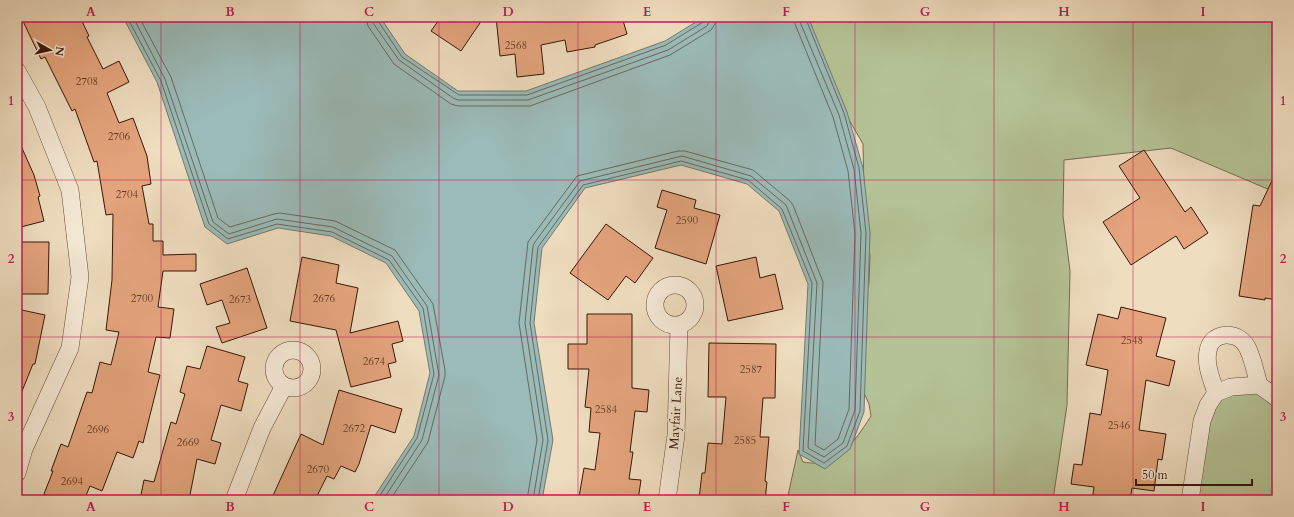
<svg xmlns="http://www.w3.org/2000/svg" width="1294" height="517" viewBox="0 0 1294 517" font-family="Cardo,serif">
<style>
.green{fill:#b4c295;stroke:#766c4d}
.water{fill:#9bbbb8;stroke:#737970}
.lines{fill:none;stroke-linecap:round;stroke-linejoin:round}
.shore{stroke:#69685e;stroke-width:1}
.building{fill:#e4a47d;stroke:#371605}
.street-casing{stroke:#654834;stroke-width:18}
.street{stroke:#f5e9d5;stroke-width:17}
.grid{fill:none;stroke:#c2185b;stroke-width:1;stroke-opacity:0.55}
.labels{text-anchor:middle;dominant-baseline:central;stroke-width:3.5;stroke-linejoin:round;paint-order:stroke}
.number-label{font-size:11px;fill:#623a23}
.street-label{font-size:13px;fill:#371605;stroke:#f5e9d5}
.neatline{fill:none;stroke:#c2185b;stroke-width:1.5}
.grid-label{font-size:13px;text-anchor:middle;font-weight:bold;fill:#c2185b}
</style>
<rect width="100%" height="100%" fill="#efddbf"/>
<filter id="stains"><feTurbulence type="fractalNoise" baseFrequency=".005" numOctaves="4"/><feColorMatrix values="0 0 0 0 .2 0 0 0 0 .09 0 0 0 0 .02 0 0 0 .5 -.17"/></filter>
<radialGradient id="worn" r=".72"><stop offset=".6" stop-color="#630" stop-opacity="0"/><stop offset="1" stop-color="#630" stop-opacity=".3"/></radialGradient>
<g class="green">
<path d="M807,17H1277V193L1171,148L1064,160L1063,216L1070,271L1067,405L1053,500H787L798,450L803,462C811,463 824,465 832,461C845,455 863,429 871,416L869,404L860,384L862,307L869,283L870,255L865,239L863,144L830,87L813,43L812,26Z"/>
<polygon points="1231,387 1277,398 1277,500 1190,500 1202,421"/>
</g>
<polygon class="water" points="123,17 380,17 405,54 458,91 526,91 665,41 704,17 808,17 847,112 863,168 870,233 864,412 850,449 825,469 799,454 808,284 779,211 747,184 681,165 585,188 542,248 534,323 553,440 542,500 372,500 414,436 430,373 419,311 386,263 331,236 278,228 227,244 205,227 157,82"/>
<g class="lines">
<g class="shore">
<polyline points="127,17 161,81 209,224 228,239 277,224 332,232 389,260 423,308 434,374 417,438 377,500"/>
<polyline points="133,17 165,79 213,222 229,234 277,219 333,227 392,256 427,306 439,375 422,440 383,500"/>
<polyline points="139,17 171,77 218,218 230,227 274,214 280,213 335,221 395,250 433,304 445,370 445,376 428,442 390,500"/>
<polyline points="366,17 368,26 394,64 451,104 458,106 530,106 670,55 711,30 715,24 716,17"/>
<polyline points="372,17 373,23 399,60 453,98 458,100 528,100 668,50 707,26 709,22 710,17"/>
<polyline points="377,17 378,21 402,57 459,95 527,95 666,45 703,22 705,17"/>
<polyline points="527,500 537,440 519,323 528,242 577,176 678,151 685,151 753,170 789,200 793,205 823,282 815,445 824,450 838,439 849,409 855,234 848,171 833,117 795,24 794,17"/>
<polyline points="533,500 543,440 525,323 533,246 535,242 580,181 682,156 751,176 786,205 817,283 808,448 824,457 843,443 855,410 861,233 854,169 839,115 800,22 800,17"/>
<polyline points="538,500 548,440 530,323 538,247 583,185 681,161 748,180 782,209 812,283 803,451 824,463 847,446 860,411 866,233 859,168 844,113 805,17"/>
</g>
</g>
<g class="building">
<polygon points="21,17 80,17 89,36 87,37 103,69 119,61 129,82 107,93 119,123 133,118 147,156 151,184 142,186 149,224 153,224 153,241 163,241 163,255 196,254 196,271 163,271 158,307 174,309 170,338 156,337 148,372 160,375 143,443 139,441 133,458 117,452 102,491 90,486 84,500 59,500 44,494 53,471 51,471 61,444 68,447 87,392 92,393 100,362 111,365 119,332 106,330 112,280 113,214 106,215 97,161 94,162 75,109 72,111 45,57 41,59"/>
<polygon points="441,17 484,17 461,51 431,31"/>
<polygon points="496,17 622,17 627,34 595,45 595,47 567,52 565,40 541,45 544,74 517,77 515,54 500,56"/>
<polygon points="17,137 34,175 40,196 38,197 44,221 17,228"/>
<polygon points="1144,150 1185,212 1191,207 1208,233 1184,249 1176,236 1131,265 1103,222 1140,198 1119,166"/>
<polygon points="1277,170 1277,300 1265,298 1265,300 1239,296 1253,205 1260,206"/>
<polygon points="662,190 696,200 694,208 720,215 706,264 655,248 667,210 657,207"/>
<polygon points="606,224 653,258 635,283 626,276 608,300 570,273"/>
<polygon points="17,242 49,242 48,294 17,294"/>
<polygon points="302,257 339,265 336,283 358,288 350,333 398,321 403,341 392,344 396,362 388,364 391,377 351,387 336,330 290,321"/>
<polygon points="756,257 760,278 775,274 783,309 728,321 716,266"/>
<polygon points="247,268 267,328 222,343 216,327 230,323 222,300 207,305 200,284"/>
<polygon points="1121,307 1166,318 1156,356 1175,361 1169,386 1146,380 1139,430 1166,434 1162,460 1158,459 1154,491 1132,488 1130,500 1092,500 1094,487 1071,484 1074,464 1082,465 1090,413 1101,415 1108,370 1086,365 1098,314 1118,319"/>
<polygon points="17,309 45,315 35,364 33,364 18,401"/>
<polygon points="587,314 632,314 632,388 649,390 647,412 635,411 630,452 633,452 629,479 641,480 638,500 599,500 579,497 584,468 595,470 600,433 589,432 591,408 585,407 589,369 568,369 568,344 587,344"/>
<polygon points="709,343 776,344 775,398 763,398 760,437 769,437 765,481 767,482 765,500 699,499 702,473 705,473 708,443 722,444 726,397 708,397"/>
<polygon points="207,346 245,357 238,381 248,384 241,411 221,405 211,440 221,443 215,464 197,459 189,500 140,500 144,480 154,482 171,422 176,424 185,394 180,392 187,366 200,369"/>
<polygon points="339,390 402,409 395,433 371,425 359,464 355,472 341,466 334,479 327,476 315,500 271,500 301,434 323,445"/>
</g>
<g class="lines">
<defs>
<g id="street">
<polyline points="17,71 37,107 70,190 80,277 70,348 24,449 17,473"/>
<circle cx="675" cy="305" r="20"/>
<circle cx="293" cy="369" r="19"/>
<path d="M1216,393C1212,380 1205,365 1208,351C1211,331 1238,330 1247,347C1252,356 1256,374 1259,385"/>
<polyline points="234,500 262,428 284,386"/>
<polyline points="667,500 676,435 679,326"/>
<polyline points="1190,500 1202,421 1208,405 1216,393 1231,387 1259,385 1277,398"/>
</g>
</defs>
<use href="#street" class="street-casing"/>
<use href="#street" class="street"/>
</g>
<path class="grid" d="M161,17V500M300,17V500M439,17V500M578,17V500M716,17V500M855,17V500M994,17V500M1133,17V500M17,180H1277M17,337H1277"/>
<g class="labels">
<g class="number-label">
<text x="516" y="45">2568</text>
<text x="87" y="81">2708</text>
<text x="119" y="136">2706</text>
<text x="127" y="194">2704</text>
<text x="687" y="220">2590</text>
<text x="142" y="298">2700</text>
<text x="324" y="298">2676</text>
<text x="240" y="299">2673</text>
<text x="1132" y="340">2548</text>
<text x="374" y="361">2674</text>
<text x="751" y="369">2587</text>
<text x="606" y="409">2584</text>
<text x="1119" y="425">2546</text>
<text x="354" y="428">2672</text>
<text x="98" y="429">2696</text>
<text x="745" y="440">2585</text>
<text x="188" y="442">2669</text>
<text x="318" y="469">2670</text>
<text x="72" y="481">2694</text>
</g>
<g class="street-label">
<text transform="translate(676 413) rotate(-87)">Mayfair Lane</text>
</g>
</g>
<rect width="1294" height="517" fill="none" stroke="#efddbf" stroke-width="44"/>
<g transform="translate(50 50) rotate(98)" stroke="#f5e9d5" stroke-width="3" paint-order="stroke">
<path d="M0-3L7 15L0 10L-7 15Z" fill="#371605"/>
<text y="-6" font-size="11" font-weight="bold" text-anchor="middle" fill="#371605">N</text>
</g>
<path d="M1136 479v6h116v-6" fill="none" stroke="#371605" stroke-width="2"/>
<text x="1142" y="479" font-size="12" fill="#371605" stroke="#f5e9d5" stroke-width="3" paint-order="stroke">50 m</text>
<rect x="22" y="22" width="1250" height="473" class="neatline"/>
<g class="grid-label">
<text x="91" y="16">A</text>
<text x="230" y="16">B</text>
<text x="369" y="16">C</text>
<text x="508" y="16">D</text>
<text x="647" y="16">E</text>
<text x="786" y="16">F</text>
<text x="925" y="16">G</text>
<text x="1064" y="16">H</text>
<text x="1203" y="16">I</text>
<text x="11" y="105">1</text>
<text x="1283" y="105">1</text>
<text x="11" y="263">2</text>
<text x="1283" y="263">2</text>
<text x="11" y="421">3</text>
<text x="1283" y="421">3</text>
<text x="91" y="511">A</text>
<text x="230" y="511">B</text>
<text x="369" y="511">C</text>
<text x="508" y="511">D</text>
<text x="647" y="511">E</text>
<text x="786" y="511">F</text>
<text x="925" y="511">G</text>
<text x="1064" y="511">H</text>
<text x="1203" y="511">I</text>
</g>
<rect width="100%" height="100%" filter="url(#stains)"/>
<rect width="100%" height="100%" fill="url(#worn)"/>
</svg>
